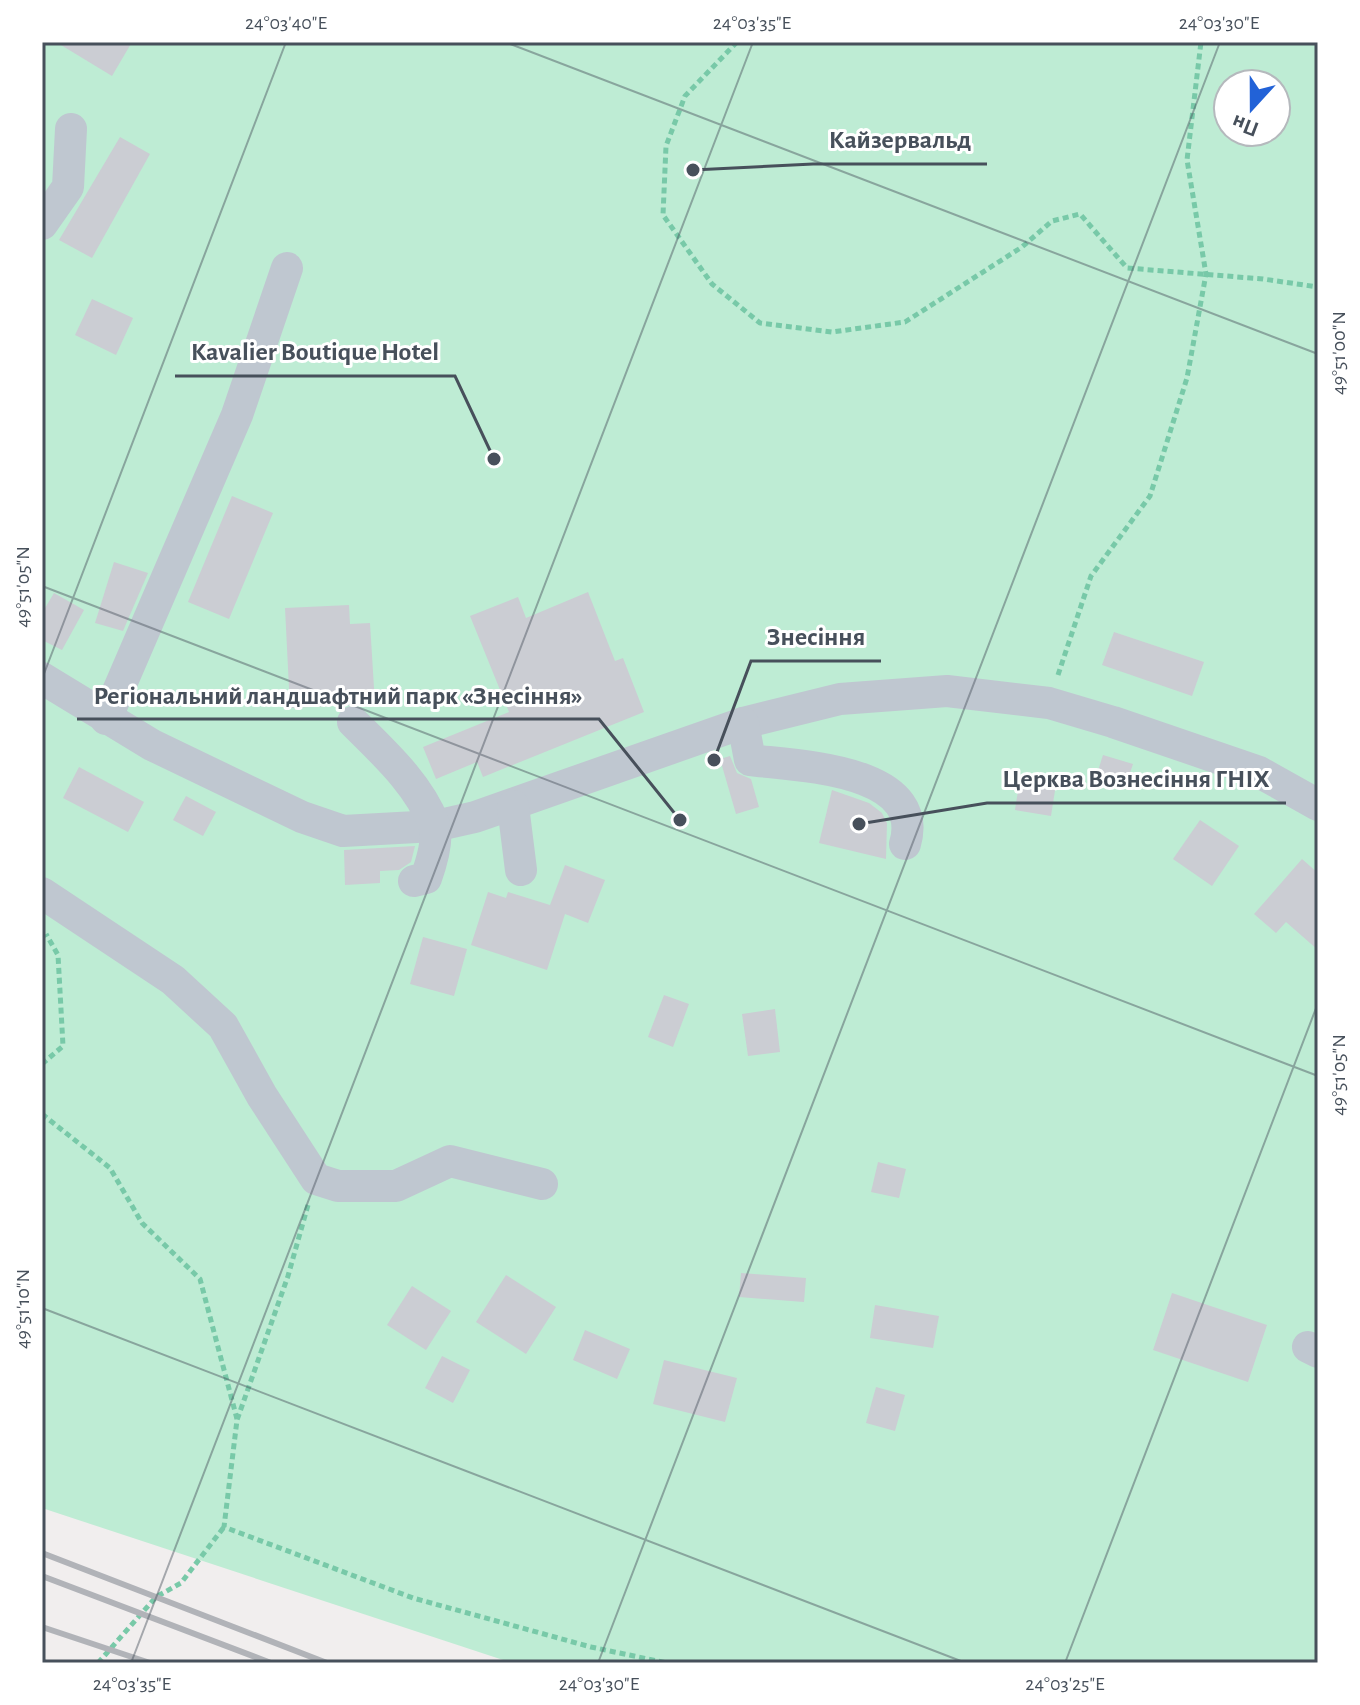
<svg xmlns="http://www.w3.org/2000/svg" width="1360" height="1705" viewBox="0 0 1360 1705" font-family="'Alegreya Sans',sans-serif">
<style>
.green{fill:#beecd4;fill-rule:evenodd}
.building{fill:#cbcdd3}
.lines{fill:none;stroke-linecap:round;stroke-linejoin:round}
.path{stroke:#78c9a8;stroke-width:5;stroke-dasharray:6 4;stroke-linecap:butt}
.minor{stroke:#bfc7d0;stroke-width:32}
.rail{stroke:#b1b3b8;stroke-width:6}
.ticks{fill:none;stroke:#47505b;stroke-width:2;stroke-opacity:0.45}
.leader{fill:none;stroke:#47505b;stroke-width:3}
.callout-dot{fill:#47505b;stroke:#fff;stroke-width:3}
.callout-label{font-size:26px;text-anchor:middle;font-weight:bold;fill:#47505b;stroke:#fff;stroke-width:6;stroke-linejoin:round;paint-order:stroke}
.neatline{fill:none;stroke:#47505b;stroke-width:3}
.ticks-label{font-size:20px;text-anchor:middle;fill:#47505b}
</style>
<rect width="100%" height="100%" fill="#f1eeee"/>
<path class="green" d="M42,42H1318V1663H512L42,1508ZM1228,84H1276V132H1228Z"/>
<g class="building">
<polygon points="56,42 132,42 112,76"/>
<polygon points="120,137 150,154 92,258 59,240"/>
<polygon points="92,299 133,318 116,355 75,335"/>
<polygon points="232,496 273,513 229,619 188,602"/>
<polygon points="114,562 148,573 123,631 95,623"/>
<polygon points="588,592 615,661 623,658 644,712 483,777 477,762 436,779 423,747 509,712 470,616 518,597 526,618"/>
<polygon points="54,593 84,610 62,650 42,640 42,613"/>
<polygon points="349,605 350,624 370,623 375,704 290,708 285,608"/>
<polygon points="1114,632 1204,662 1192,696 1102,665"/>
<polygon points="1103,755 1133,764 1125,788 1095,780"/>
<polygon points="730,756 737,773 751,779 759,807 736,814 720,759"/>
<polygon points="79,767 144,802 128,832 63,798"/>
<polygon points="1020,778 1056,784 1051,816 1015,810"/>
<polygon points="832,790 869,803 882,813 887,823 886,859 819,843"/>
<polygon points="186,796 216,812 203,836 173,820"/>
<polygon points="1200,820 1239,846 1212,886 1173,859"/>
<polygon points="415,846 411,862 399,870 380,871 380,883 345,885 344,850"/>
<polygon points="1302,859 1318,873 1318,950 1286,922 1276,933 1254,914"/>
<polygon points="565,865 605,880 588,923 565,914 547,970 471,945 488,892 506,898 508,892 550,905"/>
<polygon points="423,937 467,949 454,996 410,984"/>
<polygon points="664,995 689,1004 673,1047 648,1037"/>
<polygon points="775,1009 780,1052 748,1056 742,1014"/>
<polygon points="878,1162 906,1169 899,1198 871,1192"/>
<polygon points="741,1273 806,1278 804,1302 739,1297"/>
<polygon points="506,1275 556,1307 526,1354 476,1322"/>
<polygon points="412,1286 451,1311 426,1350 387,1325"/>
<polygon points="1172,1293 1267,1325 1248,1382 1153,1350"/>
<polygon points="875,1305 939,1316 933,1348 870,1338"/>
<polygon points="585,1330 630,1349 617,1379 573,1360"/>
<polygon points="442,1356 470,1370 453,1403 425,1388"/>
<polygon points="664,1360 737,1378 725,1422 653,1404"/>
<polygon points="876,1387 905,1395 895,1431 866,1423"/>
</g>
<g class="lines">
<g class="path">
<polyline points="737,42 685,96 666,146 663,215 712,284 760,323 832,332 905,322 1022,247 1052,221 1080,214 1127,268 1263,279 1318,287"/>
<polyline points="1058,675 1091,576 1150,496 1187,378 1206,274 1187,160 1201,42"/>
<polyline points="42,1064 63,1046 58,955 46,934"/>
<polyline points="42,1114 110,1168 142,1223 200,1279 237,1419"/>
<polyline points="308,1205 288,1276 237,1420 224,1527 413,1598 591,1647 667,1663"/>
<polyline points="98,1663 156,1597 181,1583 224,1527"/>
</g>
<g class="minor">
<polyline points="42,224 68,187 71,129"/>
<polyline points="42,678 152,745 302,817 343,831 435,826 475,817 743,723 840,699 947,691 1049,703 1113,722 1259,772 1318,805"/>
<polyline points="106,719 237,415 287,268"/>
<path d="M353,722C383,752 418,783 434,824C439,839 431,864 426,878L414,881"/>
<path d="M743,723L750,760C798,766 927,769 905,844"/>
<polyline points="513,806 521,870"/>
<polyline points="42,893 173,980 223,1026 262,1096 316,1179 338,1186 396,1186 450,1161 542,1184"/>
<polyline points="1308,1347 1318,1352"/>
</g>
<g class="rail">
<polyline points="42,1553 327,1663"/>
<polyline points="42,1576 271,1663"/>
<polyline points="42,1627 150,1663"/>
<polyline points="42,1662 46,1663"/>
</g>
</g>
<path class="ticks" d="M505,42L1318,354M42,586L1318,1076M42,679L286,42M42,1308L966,1663M131,1663L753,42M598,1663L1220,42M1065,1663L1318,1003"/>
<path class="leader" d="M693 170L813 164H987M494 459L455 376H175M714 760L751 661H881M680 820L599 719H77M859 824L987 803H1286"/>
<g class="callout-dot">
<circle cx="693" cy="170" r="8"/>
<circle cx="494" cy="459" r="8"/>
<circle cx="714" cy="760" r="8"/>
<circle cx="680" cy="820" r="8"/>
<circle cx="859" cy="824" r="8"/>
</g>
<g class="callout-label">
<text x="900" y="148">Кайзервальд</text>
<text x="315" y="360">Kavalier Boutique Hotel</text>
<text x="816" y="645">Знесіння</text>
<text x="338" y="704">Регіональний ландшафтний парк «Знесіння»</text>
<text x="1136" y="787">Церква Вознесіння ГНІХ</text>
</g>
<rect width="1360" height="1705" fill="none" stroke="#ffffff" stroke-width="88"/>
<g transform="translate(1252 108) rotate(201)"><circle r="38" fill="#ffffff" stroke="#b5b9bd" stroke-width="2"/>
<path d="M0-6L14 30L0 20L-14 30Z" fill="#2262d7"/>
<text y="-12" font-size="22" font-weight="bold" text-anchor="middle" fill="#47505b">Пн</text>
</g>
<rect x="44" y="44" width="1272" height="1617" class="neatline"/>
<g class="ticks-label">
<text x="286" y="29">24°03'40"E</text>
<text x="752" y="29">24°03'35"E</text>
<text x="1219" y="29">24°03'30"E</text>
<text transform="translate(1338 353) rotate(-90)" y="7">49°51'00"N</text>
<text transform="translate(22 587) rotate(-90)" y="7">49°51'05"N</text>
<text transform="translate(1338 1075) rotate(-90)" y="7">49°51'05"N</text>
<text transform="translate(22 1309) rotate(-90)" y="7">49°51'10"N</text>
<text x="132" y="1690">24°03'35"E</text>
<text x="599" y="1690">24°03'30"E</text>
<text x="1065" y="1690">24°03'25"E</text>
</g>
</svg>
